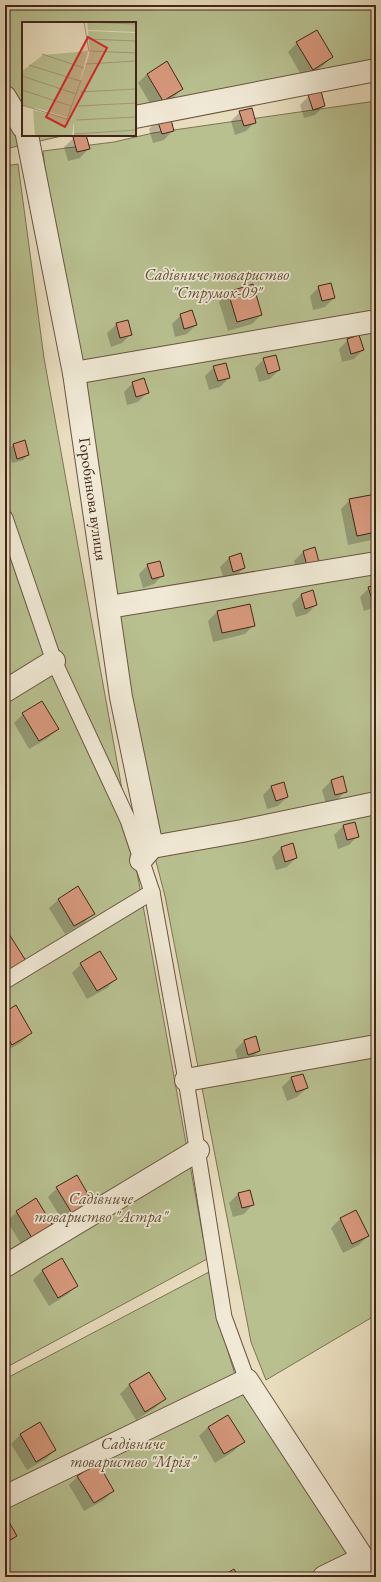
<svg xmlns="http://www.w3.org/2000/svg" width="381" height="1582" viewBox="0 0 381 1582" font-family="'EB Garamond',serif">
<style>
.green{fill:#b8c090;stroke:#7e7354}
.shadow{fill:#0003}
.building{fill:#d7997d;stroke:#432619}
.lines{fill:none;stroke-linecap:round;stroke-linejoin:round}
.lane-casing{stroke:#6c5442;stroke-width:17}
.street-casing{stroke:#6c5442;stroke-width:24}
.lane{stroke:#f0e9d5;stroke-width:15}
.street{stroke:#f0e9d5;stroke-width:22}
.labels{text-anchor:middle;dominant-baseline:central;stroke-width:3.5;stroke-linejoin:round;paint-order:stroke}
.park-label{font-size:16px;font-style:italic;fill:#604c37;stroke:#f0e9d5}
.street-label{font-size:16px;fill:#432619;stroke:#f0e9d5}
.inset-road{fill:none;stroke:#a6947c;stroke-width:1}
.view{fill:#d62828;fill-opacity:0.15;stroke:#d62828;stroke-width:2}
.inset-edge{fill:none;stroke:#432619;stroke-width:2}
</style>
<rect width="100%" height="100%" fill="#e8ddbe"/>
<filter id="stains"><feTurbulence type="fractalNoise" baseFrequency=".005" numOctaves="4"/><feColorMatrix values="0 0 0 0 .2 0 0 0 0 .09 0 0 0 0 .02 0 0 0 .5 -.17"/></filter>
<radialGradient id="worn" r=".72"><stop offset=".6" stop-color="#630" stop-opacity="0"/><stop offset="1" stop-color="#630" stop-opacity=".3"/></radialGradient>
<g class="green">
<polygon points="5,5 376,5 376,64 135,119 135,23 23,23 23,135 66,135 5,149"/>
<polygon points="376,101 376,1315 266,1380 251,1342 165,896 114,700 82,495 43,151 114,142 153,133"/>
<polygon points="18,164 44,358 207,1259 5,1368 5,166"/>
<polygon points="209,1272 215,1307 238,1385 364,1577 5,1577 5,1379"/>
</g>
<g class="shadow">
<polygon points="297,43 332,57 323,66 303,78 288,52"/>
<polygon points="166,63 182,89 173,98 154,110 138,83 147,74"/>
<polygon points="309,96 324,106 315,115 304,118 300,105"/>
<polygon points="240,112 255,122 246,131 235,135 231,121"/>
<polygon points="158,120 173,130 164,140 153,143 149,129"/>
<polygon points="74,138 89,148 80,158 68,161 64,147"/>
<polygon points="252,286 261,315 252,324 228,331 219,302 228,293"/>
<polygon points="319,287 334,298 325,307 313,310 310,296"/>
<polygon points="181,315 196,325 187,334 175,337 172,324"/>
<polygon points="117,324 131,334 122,343 111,347 107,333"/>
<polygon points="5,327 8,336 5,338"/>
<polygon points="348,340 363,350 354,359 342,362 339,349"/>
<polygon points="264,359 279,370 270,379 259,382 255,368"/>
<polygon points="214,367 229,378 220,387 209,390 205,376"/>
<polygon points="133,383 147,393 138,402 127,405 124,392"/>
<polygon points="24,441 28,455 23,460 12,463 8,450 13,445"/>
<polygon points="376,495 376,539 348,545 341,509 350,500"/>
<polygon points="314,548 318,562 298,574 294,561 303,552"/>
<polygon points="229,558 244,568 235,577 224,580 220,567"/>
<polygon points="148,565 163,575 154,584 143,588 139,574"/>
<polygon points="376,586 376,607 364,611 360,597 369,588"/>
<polygon points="312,592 316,605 307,614 296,617 292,604 301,595"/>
<polygon points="217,612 254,625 245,634 213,642 208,621"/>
<polygon points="23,714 58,729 48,738 29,749 14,723"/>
<polygon points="342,778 346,791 337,800 326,804 322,790 331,781"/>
<polygon points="272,786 287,797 278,806 267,809 263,795"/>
<polygon points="355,823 358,836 349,845 338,849 334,835 343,826"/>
<polygon points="292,844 296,858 287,867 276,870 272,857 281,848"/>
<polygon points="59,899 93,914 84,923 65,934 49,908"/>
<polygon points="100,953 116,979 107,988 87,999 72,973 81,964"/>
<polygon points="5,1013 31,1033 22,1042 5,1052"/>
<polygon points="376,1014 376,1031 372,1018"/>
<polygon points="255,1037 259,1051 250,1060 239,1063 235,1050 244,1041"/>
<polygon points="291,1078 307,1088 297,1097 287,1101 282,1087"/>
<polygon points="376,1078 376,1090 373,1081"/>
<polygon points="57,1188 92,1203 64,1223 48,1197"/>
<polygon points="249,1191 253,1204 244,1214 233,1217 229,1203 238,1194"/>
<polygon points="356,1211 368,1236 359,1245 343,1253 331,1228 340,1219"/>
<polygon points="17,1212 51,1226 23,1247 7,1221"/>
<polygon points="62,1259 77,1285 68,1294 49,1306 33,1280 42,1271"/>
<polygon points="149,1373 164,1399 155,1408 136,1420 120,1394 129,1385"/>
<polygon points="228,1416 243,1442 234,1451 215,1463 199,1436 208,1427"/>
<polygon points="39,1424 55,1450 46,1459 27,1470 11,1444 20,1435"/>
<polygon points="78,1476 113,1491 104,1500 84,1511 69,1485"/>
<polygon points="5,1517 16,1536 5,1546"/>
</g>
<g class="building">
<polygon points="317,30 333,57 313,70 296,42"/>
<polygon points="167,61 183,89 163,101 147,74"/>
<polygon points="321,91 325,106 313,110 308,95"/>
<polygon points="252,108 256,123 244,126 239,111"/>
<polygon points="170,116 174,131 162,134 157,119"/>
<polygon points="82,135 86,135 90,149 77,152 73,137"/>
<polygon points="331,283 335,298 322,301 318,286"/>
<polygon points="253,284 262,315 237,322 228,292"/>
<polygon points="192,310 197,325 184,329 180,314"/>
<polygon points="128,320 132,335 120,338 116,323"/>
<polygon points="359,335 364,350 351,354 347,339"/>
<polygon points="276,355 280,370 268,374 263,358"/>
<polygon points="226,363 230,378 218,381 213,366"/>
<polygon points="144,378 149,393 136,397 132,382"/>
<polygon points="25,440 29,455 17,459 13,444"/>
<polygon points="376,494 376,532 357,536 349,499"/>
<polygon points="315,547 319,562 307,566 303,551"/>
<polygon points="241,553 245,568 233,572 229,557"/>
<polygon points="160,561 164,576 152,579 147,564"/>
<polygon points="376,585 376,601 373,602 368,587"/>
<polygon points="313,590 317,605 305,609 301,594"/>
<polygon points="250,604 255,626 222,633 217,611"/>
<polygon points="42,701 59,729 39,741 22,713"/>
<polygon points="343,776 347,792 335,795 331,780"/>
<polygon points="284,782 288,797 276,801 271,786"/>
<polygon points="355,822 359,837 347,840 343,825"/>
<polygon points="293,843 297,858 285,862 281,847"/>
<polygon points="78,886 95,914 74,926 58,899"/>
<polygon points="9,934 26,961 5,973 5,936"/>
<polygon points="100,951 117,979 97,991 80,963"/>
<polygon points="16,1005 32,1033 12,1045 5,1033 5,1012"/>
<polygon points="256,1036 260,1051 248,1055 244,1040"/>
<polygon points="303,1074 308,1088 296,1092 291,1077"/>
<polygon points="77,1175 93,1203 73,1215 56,1187"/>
<polygon points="250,1190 254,1205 242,1208 238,1193"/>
<polygon points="36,1198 53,1226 32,1238 16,1211"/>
<polygon points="356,1210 369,1236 352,1244 340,1218"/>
<polygon points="62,1258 78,1286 58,1298 42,1270"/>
<polygon points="149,1372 166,1399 145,1412 129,1384"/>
<polygon points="228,1415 245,1442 224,1454 208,1427"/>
<polygon points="40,1422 56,1450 36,1462 20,1434"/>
<polygon points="98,1463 114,1491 94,1503 77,1476"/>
<polygon points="5,1515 17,1536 5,1543"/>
<polygon points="234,1569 239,1577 221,1577"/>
</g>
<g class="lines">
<defs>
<g id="lane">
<polyline points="5,518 54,661 128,820 152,892 5,981"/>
<polyline points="152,892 186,1080 224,1317 247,1380"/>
</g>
<g id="street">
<polyline points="5,97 23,127"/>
<polyline points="135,117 376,70"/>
<polyline points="27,135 74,373 121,697 152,847 141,860"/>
<polyline points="74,373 376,321"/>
<polyline points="109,607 376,563"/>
<polyline points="5,691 54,661"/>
<polyline points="152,847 242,831 376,803"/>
<polyline points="186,1080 376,1046"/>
<polyline points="5,1266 198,1150"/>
<polyline points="5,1497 247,1380 363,1558 376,1573"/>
<polyline points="324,1577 363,1558"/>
</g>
</defs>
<use href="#lane" class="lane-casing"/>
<use href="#street" class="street-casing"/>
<use href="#lane" class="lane"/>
<use href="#street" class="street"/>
</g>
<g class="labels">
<g class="park-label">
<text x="217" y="274">Садівниче товариство<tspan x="217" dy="18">"Струмок-09"</tspan></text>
<text x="101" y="1198">Садівниче<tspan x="101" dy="18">товариство "Астра"</tspan></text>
<text x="133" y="1443">Садівниче<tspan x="133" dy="18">товариство "Мрія"</tspan></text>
</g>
<g class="street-label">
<text transform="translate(93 499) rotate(82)">Горобинова вулиця</text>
</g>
</g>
<g transform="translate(22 22)">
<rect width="114" height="114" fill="#e8ddbe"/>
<path d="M65,0H114V10L66,8ZM66,9L114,11V114H52V100L50,114H13L11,88L52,98L18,87L0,84V49L21,33L66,29L56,67L66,36H74H66L68,29Z" fill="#b8c090"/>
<path class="inset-road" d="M62,0L67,29L114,31M65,0L114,2M66,17L114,19M20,32L62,46M64,42L114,39M7,43L58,59M0,54L54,72M0,68L49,84M58,70L114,67M0,83L45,97M56,84L114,81M54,98L114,95M46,104L45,97L59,58M52,112L114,108"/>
<path class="view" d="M66,15L85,26L43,105L24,95Z"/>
<rect width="114" height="114" class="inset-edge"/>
</g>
<rect width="381" height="1582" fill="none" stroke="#e8ddbe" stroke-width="20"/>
<rect x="6" y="6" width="369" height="1570" fill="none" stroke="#432619" stroke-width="2"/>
<rect x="10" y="10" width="361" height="1562" fill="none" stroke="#432619"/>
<rect width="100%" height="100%" filter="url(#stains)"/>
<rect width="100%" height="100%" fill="url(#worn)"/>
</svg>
